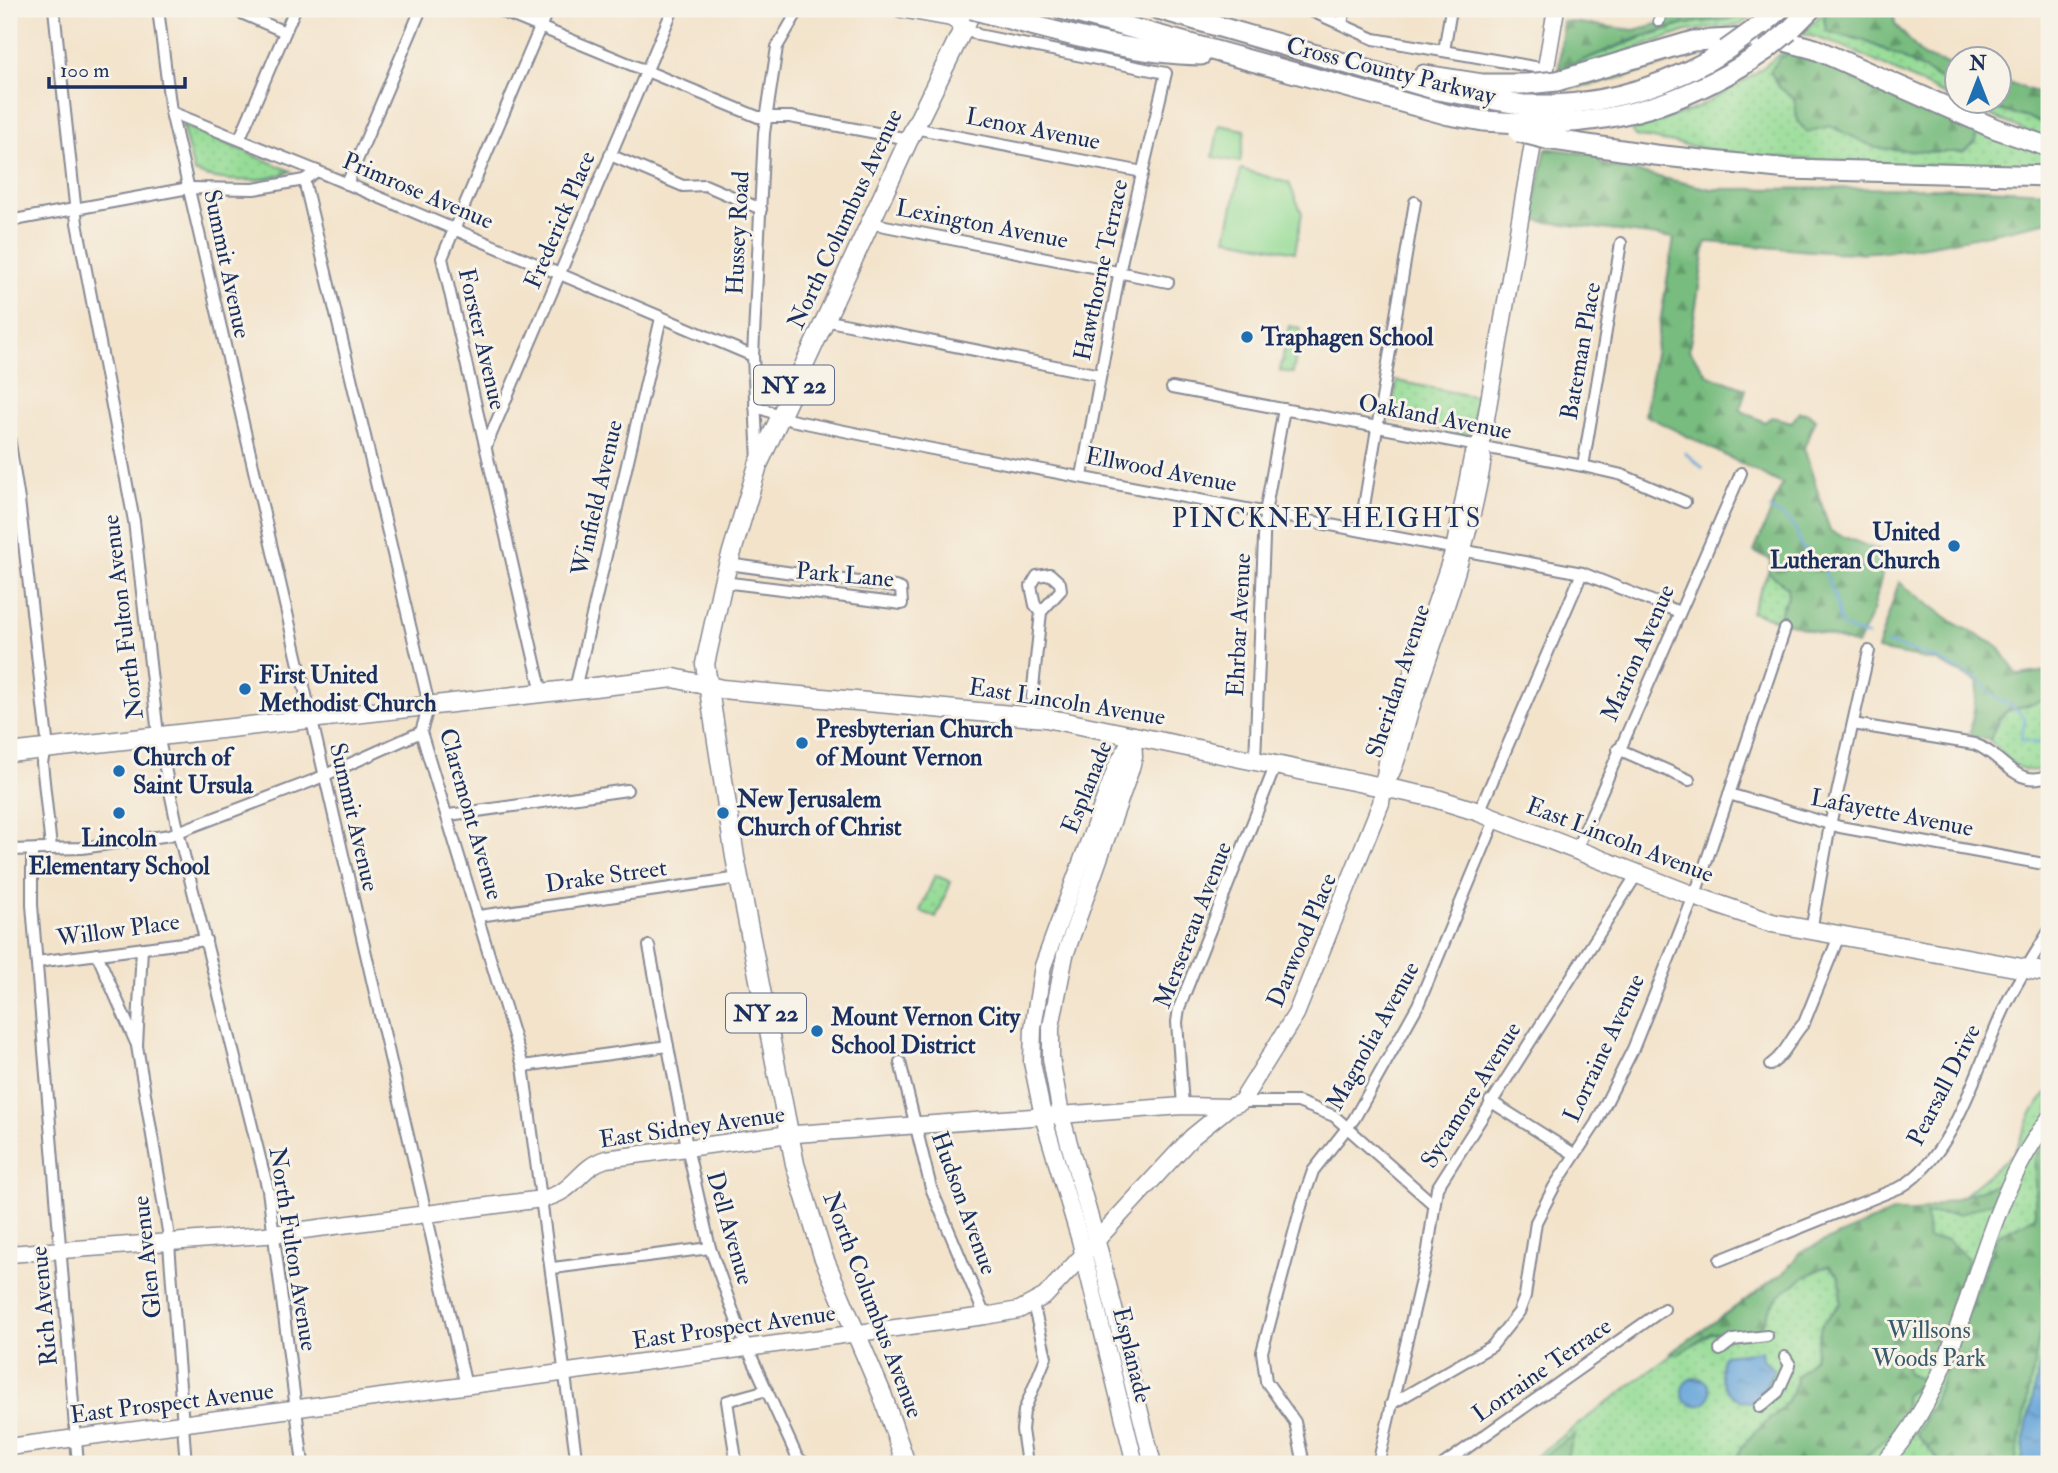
<svg xmlns="http://www.w3.org/2000/svg" width="2058" height="1473" viewBox="0 0 2058 1473" font-family="'IM FELL Double Pica',serif">
<style>
.grass{fill:url(#grass-dots);stroke:#58867a;stroke-width:2}
.forest{fill:url(#forest-firs);stroke:#4a766e;stroke-width:2}
.garden{fill:#95dc96;stroke:#58867a;stroke-width:2}
.water{fill:url(#water-ripples);stroke:#416a9c;stroke-width:2}
.lines{fill:none;stroke-linecap:round;stroke-linejoin:round}
.stream{stroke:#67a6da;stroke-width:2.5}
.street-casing{stroke:#878994;stroke-width:14}
.secondary-casing{stroke:#878994;stroke-width:19}
.primary-casing{stroke:#878994;stroke-width:21}
.highway-casing{stroke:#878994;stroke-width:23}
.street{stroke:#fff;stroke-width:10}
.secondary{stroke:#fff;stroke-width:16}
.primary{stroke:#fff;stroke-width:18}
.highway{stroke:#fff;stroke-width:19}
.highway-bridge-casing{stroke:#878994;stroke-width:23;stroke-linecap:butt}
.highway-bridge{stroke:#fff;stroke-width:19}
.poi-dot{fill:#1f6fb2;stroke:#f7f3e8;stroke-width:2.5}
.labels{text-anchor:middle;dominant-baseline:central;stroke-width:6;stroke-linejoin:round;paint-order:stroke}
.shield{fill:#f7f3e8;stroke:#5d6a87;stroke-width:2}
.shield-label{font-size:23px;font-weight:bold;fill:#1b2f5e}
.street-label{font-size:24px;fill:#1b2f5e;stroke:#f7f3e8}
.poi-label{font-size:24px;font-weight:bold;fill:#1b2f5e;stroke:#f7f3e8;text-anchor:start}
.park-label{font-size:24px;fill:#3a5a6c;stroke:#f7f3e8}
.neighbourhood-label{font-size:26px;letter-spacing:2px;fill:#1b2f5e;stroke:#f7f3e8}
</style>
<defs>
<pattern id="grass-dots" width="8" height="8" patternUnits="userSpaceOnUse" patternTransform="scale(1.75)"><rect width="8" height="8" fill="#95dc96"/><path d="M2 2h.1M6 6h.1" fill="none" stroke="#80bd84" stroke-width="1.8" stroke-linecap="round"/></pattern>
<pattern id="forest-firs" width="22" height="20" patternUnits="userSpaceOnUse" patternTransform="scale(1.75)"><rect width="22" height="20" fill="#78bc7f"/><path d="M5 1l3.5 6h-7zM16 11l3.5 6h-7z" fill="#62996b"/></pattern>
<pattern id="water-ripples" width="26" height="14" patternUnits="userSpaceOnUse" patternTransform="scale(1.75)"><rect width="26" height="14" fill="#67a6da"/><path d="M2 4q2-2 4 0t4 0M15 11q2-2 4 0t4 0" fill="none" stroke="#5488b4"/></pattern>
</defs>
<rect width="100%" height="100%" fill="#f7f3e8"/>
<filter id="ink" filterUnits="userSpaceOnUse"><feTurbulence type="fractalNoise" baseFrequency=".0143" numOctaves="2"/><feDisplacementMap in="SourceGraphic" scale="14" xChannelSelector="R" yChannelSelector="G"/><feConvolveMatrix kernelMatrix="1 2 1 2 8 2 1 2 1" color-interpolation-filters="sRGB"/></filter>
<filter id="wash" filterUnits="userSpaceOnUse"><feTurbulence type="fractalNoise" baseFrequency=".00686" numOctaves="4" result="noise"/><feDisplacementMap in="SourceGraphic" scale="28" xChannelSelector="R" yChannelSelector="G"/><feGaussianBlur stdDeviation="1.57" result="paint"/><feColorMatrix in="noise" values="0 0 0 0 0 0 0 0 0 0 0 0 0 0 0 0 0 1.4 0 .05"/><feComposite in="paint" operator="in"/></filter>
<g filter="url(#wash)">
<rect width="100%" height="100%" fill="#f3e3cb"/>
<g class="grass">
<path d="M1753,9H1760L1740,25L1687,31L1586,65L1559,70C1603,53 1646,34 1692,23C1713,19 1737,24 1753,9Z"/>
<polygon points="1827,9 1830,9 1824,17 1826,31 1865,41 1897,55 1956,88 1956,100 1845,47 1802,33"/>
<path d="M1687,48L1699,52C1654,69 1612,83 1564,89Z"/>
<polygon points="1783,52 1808,52 2049,151 2049,170 1811,160 1736,154 1635,136 1632,131 1697,108 1749,78"/>
<polygon points="1960,102 1983,102 2000,110 2049,124 2049,138 2026,131"/>
<path d="M182,125L291,171C264,184 221,183 194,172Z"/>
<polygon points="1289,326 1301,328 1293,373 1280,371"/>
<polygon points="1397,381 1477,397 1470,435 1390,419"/>
<polygon points="1768,572 1787,587 1788,596 1777,620 1751,612"/>
<path d="M2047,698L2049,699V766C2022,780 2007,759 1990,740C2003,704 2012,709 2047,698Z"/>
<polygon points="935,875 951,882 936,918 920,911"/>
<polygon points="2049,1090 2049,1464 1525,1464 1670,1356 1782,1283 1925,1214 1941,1214 2014,1153 2032,1113"/>
</g>
<g class="forest">
<path d="M1671,9H1753C1739,23 1717,19 1697,22C1649,30 1604,52 1559,70L1563,21L1634,30L1661,23Z"/>
<polygon points="1830,9 1893,9 1895,24 1923,56 1956,67 1956,88 1897,55 1865,41 1826,31 1824,17"/>
<polygon points="1794,53 1960,121 1977,132 1975,142 1963,152 1930,152 1876,148 1830,126 1807,132 1798,122 1794,99 1779,87 1770,71 1781,57"/>
<polygon points="1999,80 2049,96 2049,124 2000,110 1983,102 1998,102"/>
<path d="M1546,148L1597,155L1601,164L1711,189L1964,188L2049,192V221C1992,233 1932,248 1873,252C1818,255 1761,245 1706,242L1689,350L1708,375L1746,389L1740,410L1764,422L1772,417L1792,422L1799,412L1808,413L1815,419L1804,448L1830,531L1887,554L1873,611L1857,645L1777,620L1788,596L1787,587L1768,572L1772,560L1754,552L1782,484L1645,415L1674,238L1531,220Z"/>
<polygon points="1899,582 1954,623 1998,646 2018,675 2049,671 2049,699 2007,711 1998,718 1990,740 1970,736 1978,682 1937,661 1877,650"/>
<polygon points="2049,1133 2049,1264 2042,1280 2045,1307 2015,1464 1942,1464 1916,1434 1933,1404 1998,1235 2035,1217 2035,1158"/>
<path d="M2010,1173L1996,1201L1959,1214H1926L1928,1239L1948,1240L1968,1259L1937,1351L1911,1352L1906,1365L1907,1374L1921,1379L1923,1385L1906,1394L1902,1425L1857,1464H1735C1743,1426 1794,1417 1796,1377L1814,1358L1821,1325L1841,1303L1839,1276L1829,1265C1809,1274 1788,1285 1774,1302C1767,1310 1766,1322 1758,1331L1711,1333L1679,1354L1670,1353L1785,1272L1800,1252L1893,1212H1916L1992,1186Z"/>
<polygon points="1575,1434 1564,1464 1531,1464"/>
</g>
<g class="garden">
<polygon points="1219,125 1245,130 1240,162 1213,157"/>
<polygon points="1241,169 1289,183 1302,213 1295,252 1226,238"/>
</g>
<g class="water">
<polygon points="2049,1322 2049,1464 2022,1464 2024,1439"/>
<path d="M1761,1351L1762,1359L1774,1369L1758,1402C1729,1404 1714,1381 1724,1355Z"/>
<circle cx="1696" cy="1392" r="14"/>
</g>
<g class="lines">
<g class="stream">
<polyline points="1685,453 1703,468"/>
<polyline points="1770,509 1785,518 1796,529 1801,547 1822,563 1835,598 1840,623 1851,631 1868,636"/>
<polyline points="1887,643 1937,659 1979,680 1990,693 2022,714 2025,720 2021,740 2049,745"/>
</g>
</g>
</g>
<g filter="url(#ink)">
<g class="lines">
<defs>
<g id="street">
<polyline points="54,9 77,223 134,521 158,735 180,839 268,1190 303,1464"/>
<polyline points="158,9 171,112 466,1386"/>
<polyline points="232,9 285,32"/>
<polyline points="496,9 758,117 790,117 909,139"/>
<polyline points="1307,9 1374,39 1546,69"/>
<polyline points="1659,21 1661,9"/>
<polyline points="1342,24 1345,9"/>
<polyline points="963,25 978,35 1166,73 1122,259 1082,476"/>
<polyline points="1444,51 1451,9"/>
<polyline points="171,112 317,171"/>
<polyline points="914,128 1143,172"/>
<polyline points="240,138 295,9"/>
<polyline points="610,155 683,186 705,185 761,209"/>
<polyline points="304,180 429,705 421,732 523,1066 577,1464"/>
<polyline points="347,184 421,9"/>
<polyline points="9,221 189,188 254,189 304,180 317,171 753,356"/>
<polyline points="870,223 1168,282"/>
<polyline points="824,320 1100,375"/>
<polyline points="1172,388 1583,466 1622,475 1685,502"/>
<polyline points="755,406 791,420 927,448 1582,573 1679,612"/>
<polyline points="9,437 19,500 47,740 42,763 51,848"/>
<polyline points="486,446 673,9"/>
<polyline points="758,462 753,356 764,133 777,47 799,9"/>
<polyline points="1583,466 1621,243"/>
<polyline points="1360,530 1415,202"/>
<polyline points="723,582 902,604 901,589 895,587 728,564"/>
<polyline points="575,689 661,318"/>
<polyline points="542,693 442,258 548,9"/>
<polyline points="1030,716 1041,612 1035,605 1031,586 1037,576 1050,574 1060,583 1061,590 1041,612"/>
<path d="M1853,724L1974,744C2002,753 2015,790 2049,775"/>
<polyline points="1618,749 1689,780"/>
<polyline points="1255,760 1265,513 1284,409"/>
<polyline points="1729,794 1840,827 2049,865"/>
<polyline points="1479,812 1582,573"/>
<polyline points="449,815 627,790"/>
<polyline points="9,850 82,848 170,835 312,781 421,732"/>
<polyline points="32,850 32,905 78,1464"/>
<polyline points="1576,850 1741,473"/>
<polyline points="479,916 739,878"/>
<polyline points="1811,931 1830,825 1869,651"/>
<polyline points="649,946 687,1147 710,1248 742,1336 797,1457 806,1464"/>
<polyline points="142,948 137,1046 168,1231 186,1464"/>
<polyline points="97,954 136,1043"/>
<polyline points="37,962 206,940"/>
<polyline points="900,1062 931,1188 985,1316"/>
<path d="M1770,1065C1786,1054 1791,1037 1804,1023L1839,936"/>
<polyline points="523,1066 668,1046"/>
<polyline points="1490,1101 1574,1154"/>
<polyline points="1241,1102 1298,1102 1334,1116 1432,1203"/>
<polyline points="1183,1106 1177,1022 1179,1008 1276,764"/>
<path d="M1720,1260L1901,1187C1960,1152 1981,1049 2013,991C2024,971 2037,951 2049,931"/>
<polyline points="553,1268 710,1248"/>
<polyline points="1720,1350 1733,1340 1767,1336"/>
<polyline points="1391,1404 1492,1346 1519,1312 1525,1296 1536,1222 1554,1187 1596,1123 1633,1049 1698,886 1785,629"/>
<polyline points="1760,1407 1778,1392 1790,1365 1785,1357"/>
<polyline points="734,1464 735,1453 727,1401 767,1390"/>
<polyline points="1027,1464 1022,1430 1024,1411 1046,1357 1033,1304"/>
<polyline points="1304,1464 1295,1422 1266,1381 1262,1352 1302,1203 1313,1171 1354,1119 1418,1005 1496,818"/>
<polyline points="1378,1464 1428,1250 1437,1188 1637,874"/>
<polyline points="1444,1464 1664,1309"/>
</g>
<g id="secondary">
<polyline points="901,9 951,18 963,25"/>
<polyline points="1133,735 1116,768 1043,966 1033,1028 1032,1062 1043,1116 1080,1240 1135,1464"/>
<polyline points="1133,737 1134,757 1130,771 1065,955 1051,1027 1051,1058 1061,1115 1100,1253 1153,1464"/>
<path d="M1384,786C1399,763 1402,737 1410,711C1439,627 1469,546 1483,459L1479,448"/>
<path d="M9,1254L265,1235L542,1199C577,1192 577,1168 606,1159L782,1135L1183,1106L1229,1107"/>
<polyline points="9,1447 985,1316 1019,1310 1045,1296 1192,1137 1229,1107 1241,1102 1296,1014 1381,803 1391,735 1454,550 1472,458 1483,436 1556,9"/>
<path d="M1882,1464C1972,1371 1969,1222 2049,1119"/>
</g>
<g id="primary">
<polyline points="9,753 674,678 722,689 1046,718 1431,797 1479,812 1694,896 1772,923 2049,973"/>
<polyline points="906,1464 882,1394 823,1256 795,1164 735,857 705,664 723,582 758,465 909,139 973,9"/>
</g>
<g id="highway">
<polyline points="1062,9 1449,115 1483,121 1521,123"/>
<polyline points="1158,9 1437,90 1524,105"/>
<path d="M990,14C1058,32 1131,54 1201,55"/>
<polyline points="1761,25 1780,9"/>
<polyline points="1789,31 1811,9"/>
<polyline points="1424,75 1482,84 1527,84"/>
<polyline points="1557,81 1693,41 1769,37 1815,49 1994,128 2049,147"/>
<path d="M1553,105C1614,102 1675,83 1726,50"/>
<path d="M1549,123C1629,122 1700,96 1766,50"/>
<polyline points="1547,139 1655,155 1788,169 2049,176"/>
</g>
</defs>
<use href="#street" class="street-casing"/>
<use href="#secondary" class="secondary-casing"/>
<use href="#primary" class="primary-casing"/>
<use href="#highway" class="highway-casing"/>
<use href="#street" class="street"/>
<use href="#secondary" class="secondary"/>
<use href="#primary" class="primary"/>
<use href="#highway" class="highway"/>
<defs>
<g id="highway-bridge">
<polyline points="972,9 990,14"/>
<polyline points="1726,50 1761,25"/>
<polyline points="1766,50 1789,31"/>
<polyline points="1527,84 1557,81"/>
<polyline points="1524,105 1553,105"/>
<polyline points="1521,123 1549,123"/>
<polyline points="1519,132 1547,139"/>
</g>
</defs>
<use href="#highway-bridge" class="highway-bridge-casing"/>
<use href="#highway-bridge" class="highway-bridge"/>
</g>
</g>
<g class="poi-dot">
<circle cx="1247" cy="337" r="7"/>
<circle cx="1954" cy="546" r="7"/>
<circle cx="245" cy="689" r="7"/>
<circle cx="802" cy="743" r="7"/>
<circle cx="119" cy="771" r="7"/>
<circle cx="119" cy="813" r="7"/>
<circle cx="723" cy="813" r="7"/>
<circle cx="817" cy="1031" r="7"/>
</g>
<g class="labels">
<g class="shield">
<rect x="754" y="365.5" width="80" height="39" rx="5"/>
<rect x="726" y="993.5" width="80" height="39" rx="5"/>
</g>
<g class="shield-label">
<text x="794" y="385">NY 22</text>
<text x="766" y="1013">NY 22</text>
</g>
<g class="street-label">
<text transform="translate(1391 71) rotate(14)">Cross County Parkway</text>
<text transform="translate(1033 129) rotate(11)">Lenox Avenue</text>
<text transform="translate(418 191) rotate(23)">Primrose Avenue</text>
<text transform="translate(845 219) rotate(-65)">North Columbus Avenue</text>
<text transform="translate(560 220) rotate(-67)">Frederick Place</text>
<text transform="translate(982 224) rotate(11)">Lexington Avenue</text>
<text transform="translate(738 233) rotate(-87)">Hussey Road</text>
<text transform="translate(227 264) rotate(78)">Summit Avenue</text>
<text transform="translate(1101 270) rotate(-78)">Hawthorne Terrace</text>
<text transform="translate(482 339) rotate(77)">Forster Avenue</text>
<text transform="translate(1581 351) rotate(-80)">Bateman Place</text>
<text transform="translate(1435 417) rotate(11)">Oakland Avenue</text>
<text transform="translate(1161 470) rotate(11)">Ellwood Avenue</text>
<text transform="translate(597 498) rotate(-77)">Winfield Avenue</text>
<text transform="translate(845 575) rotate(5)">Park Lane</text>
<text transform="translate(123 617) rotate(-97)">North Fulton Avenue</text>
<text transform="translate(1239 625) rotate(-87)">Ehrbar Avenue</text>
<text transform="translate(1638 653) rotate(-66)">Marion Avenue</text>
<text transform="translate(1398 681) rotate(-72)">Sheridan Avenue</text>
<text transform="translate(1067 702) rotate(9)">East Lincoln Avenue</text>
<text transform="translate(1087 787) rotate(-68)">Esplanade</text>
<text transform="translate(1892 813) rotate(11)">Lafayette Avenue</text>
<text transform="translate(471 814) rotate(74)">Claremont Avenue</text>
<text transform="translate(354 817) rotate(77)">Summit Avenue</text>
<text transform="translate(1620 840) rotate(21)">East Lincoln Avenue</text>
<text transform="translate(606 876) rotate(-8)">Drake Street</text>
<text transform="translate(1193 925) rotate(-69)">Mersereau Avenue</text>
<text transform="translate(118 930) rotate(-8)">Willow Place</text>
<text transform="translate(1302 940) rotate(-67)">Darwood Place</text>
<text transform="translate(1373 1036) rotate(-61)">Magnolia Avenue</text>
<text transform="translate(1604 1048) rotate(-65)">Lorraine Avenue</text>
<text transform="translate(1944 1085) rotate(-63)">Pearsall Drive</text>
<text transform="translate(1471 1095) rotate(-58)">Sycamore Avenue</text>
<text transform="translate(692 1127) rotate(-8)">East Sidney Avenue</text>
<text transform="translate(964 1203) rotate(70)">Hudson Avenue</text>
<text transform="translate(730 1228) rotate(74)">Dell Avenue</text>
<text transform="translate(293 1249) rotate(81)">North Fulton Avenue</text>
<text transform="translate(147 1257) rotate(-96)">Glen Avenue</text>
<text transform="translate(873 1305) rotate(69)">North Columbus Avenue</text>
<text transform="translate(44 1306) rotate(-95)">Rich Avenue</text>
<text transform="translate(734 1327) rotate(-8)">East Prospect Avenue</text>
<text transform="translate(1132 1355) rotate(76)">Esplanade</text>
<text transform="translate(1542 1370) rotate(-35)">Lorraine Terrace</text>
<text transform="translate(172 1403) rotate(-7)">East Prospect Avenue</text>
</g>
<g class="poi-label">
<text x="1261" y="337">Traphagen School</text>
<text x="1940" y="532" text-anchor="end">United<tspan x="1940" dy="28">Lutheran Church</tspan></text>
<text x="259" y="675">First United<tspan x="259" dy="28">Methodist Church</tspan></text>
<text x="816" y="729">Presbyterian Church<tspan x="816" dy="28">of Mount Vernon</tspan></text>
<text x="133" y="757">Church of<tspan x="133" dy="28">Saint Ursula</tspan></text>
<text x="737" y="799">New Jerusalem<tspan x="737" dy="28">Church of Christ</tspan></text>
<text x="119" y="838" text-anchor="middle">Lincoln<tspan x="119" dy="28">Elementary School</tspan></text>
<text x="831" y="1017">Mount Vernon City<tspan x="831" dy="28">School District</tspan></text>
</g>
<g class="park-label">
<text x="1929" y="1330">Willsons<tspan x="1929" dy="28">Woods Park</tspan></text>
</g>
<g class="neighbourhood-label">
<text x="1327" y="519">PINCKNEY HEIGHTS</text>
</g>
</g>
<rect width="2058" height="1473" fill="none" stroke="#f7f3e8" stroke-width="35"/>
<g transform="translate(1978 80)"><circle r="33" fill="#f7f3e8" stroke="#9fa5b1" stroke-width="2"/>
<path d="M0-5L12 26L0 18L-12 26Z" fill="#1f6fb2"/>
<text y="-10" font-size="19" font-weight="bold" text-anchor="middle" fill="#1b2f5e">N</text>
</g>
<path d="M49 77v10h136v-10" fill="none" stroke="#1b2f5e" stroke-width="3.5"/>
<text x="60" y="77" font-size="21" fill="#1b2f5e" stroke="#f7f3e8" stroke-width="5" paint-order="stroke">100 m</text>
</svg>
